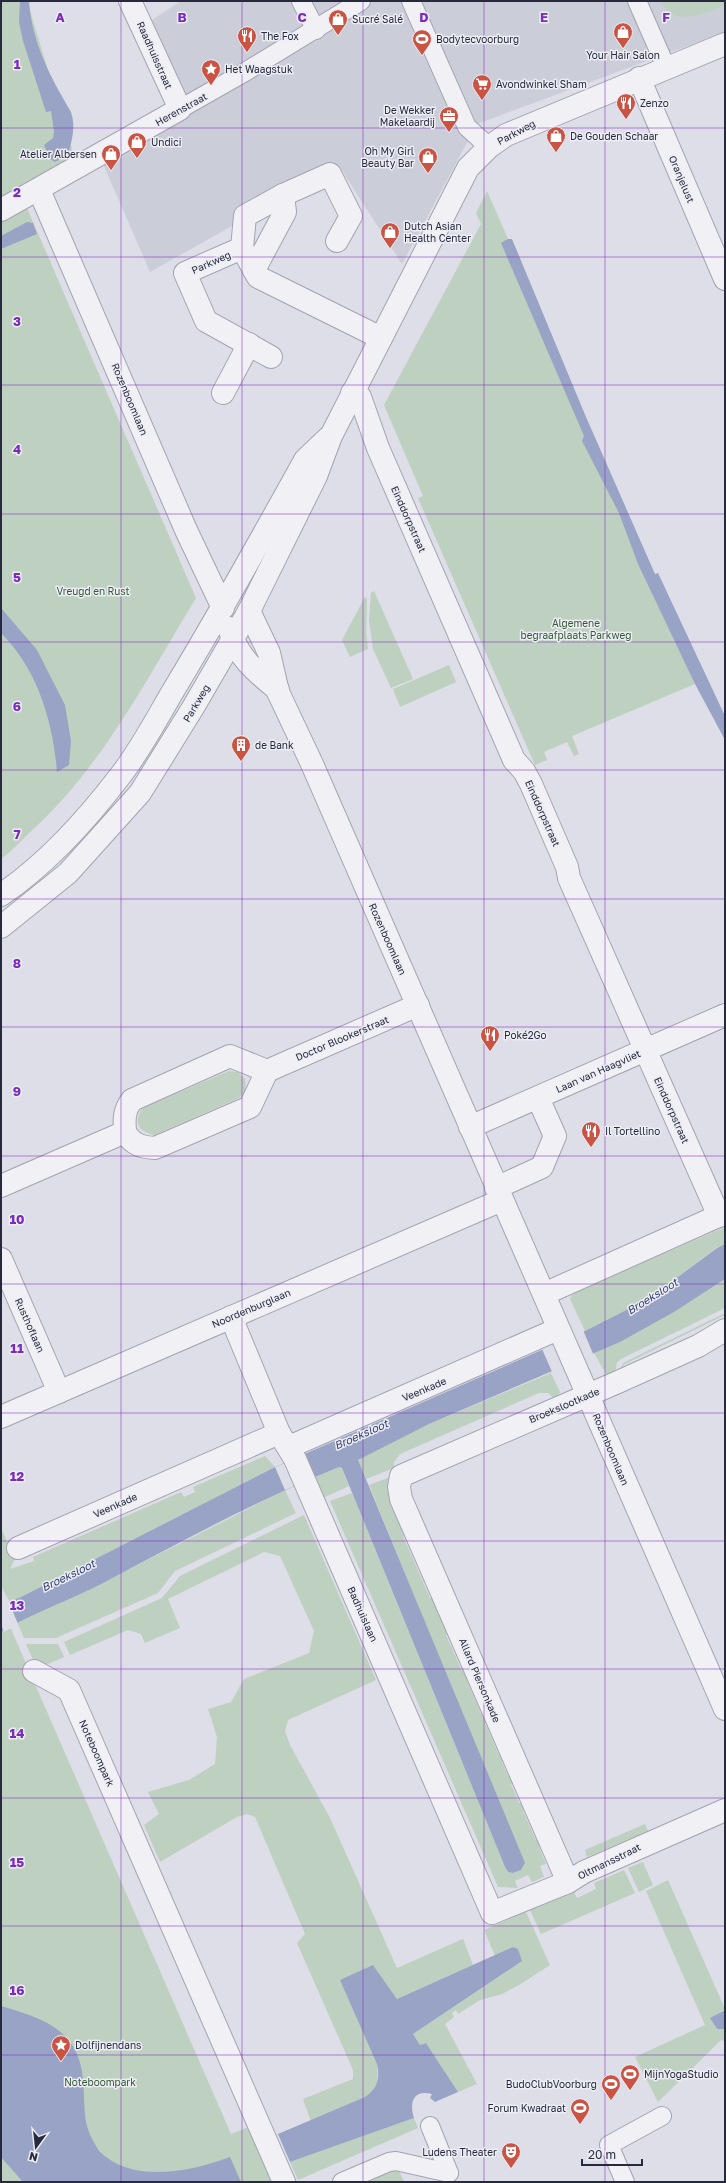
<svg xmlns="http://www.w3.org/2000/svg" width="726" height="2183" viewBox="0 0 726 2183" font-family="'Golos Text',sans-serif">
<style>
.built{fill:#cbcdd8}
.green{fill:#bed0bf}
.water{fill:#99a3c6}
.pier{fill:#dddee7}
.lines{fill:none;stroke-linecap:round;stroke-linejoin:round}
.pedestrian-casing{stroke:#a3a4b1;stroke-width:20}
.minor-casing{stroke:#a3a4b1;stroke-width:24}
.tertiary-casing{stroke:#a3a4b1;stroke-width:24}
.pedestrian{stroke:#f0f0f5;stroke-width:18}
.minor{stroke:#f0f0f5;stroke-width:22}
.tertiary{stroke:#f0f0f5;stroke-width:22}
.grid{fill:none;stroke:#7b2cbf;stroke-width:1;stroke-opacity:0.55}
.labels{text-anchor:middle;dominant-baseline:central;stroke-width:3;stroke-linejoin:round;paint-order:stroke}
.poi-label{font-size:10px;fill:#27293d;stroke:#eceef4;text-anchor:start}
.street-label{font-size:10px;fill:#27293d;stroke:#eceef4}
.park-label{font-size:10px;fill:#355837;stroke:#eceef4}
.water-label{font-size:11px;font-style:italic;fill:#323d6f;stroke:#eceef4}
.grid-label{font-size:13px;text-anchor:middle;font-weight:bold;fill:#7b2cbf;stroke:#eceef4;stroke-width:3;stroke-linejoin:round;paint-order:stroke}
</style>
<rect width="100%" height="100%" fill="#dddee7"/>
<polygon class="built" points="181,1 725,1 725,32 477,124 402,264 339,166 150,272 97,150 183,101 149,22"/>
<g class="green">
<path d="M1,1H27L76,162L20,192L196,598C146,680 101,769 28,834C19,843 11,852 1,859Z"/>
<path d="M660,1H725V5C703,14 675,28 660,1Z"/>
<polygon points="487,191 508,239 505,243 695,684 572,736 579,754 574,756 567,742 544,752 547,760 535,765 418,498 423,496 384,405 481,224 476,213"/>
<polygon points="374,591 413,679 391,688 373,649 369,620 371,593"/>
<polygon points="365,597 367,599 366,633 368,649 350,657 342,640"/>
<polygon points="449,665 456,682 400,707 393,689"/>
<path d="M229,1071L238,1072L245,1079L246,1090L239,1098L155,1135C139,1132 133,1124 142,1108Z"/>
<polygon points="725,1227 725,1244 716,1248 648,1299 585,1331 570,1299 573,1293"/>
<path d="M725,1279V1308L621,1359L617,1363L615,1373L606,1374L594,1353C641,1333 683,1306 725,1279Z"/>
<polygon points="725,1313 725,1315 623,1365 626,1372 619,1372 623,1363"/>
<polygon points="551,1373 560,1392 558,1396 554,1398 548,1393 539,1393 400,1454 394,1462 394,1468 366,1479 358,1462 360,1457 429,1424"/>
<polygon points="265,1456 275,1467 19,1598 10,1602 1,1586 1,1528 15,1559 10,1569 34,1561 33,1557 181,1492 184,1497 195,1492 193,1487"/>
<polygon points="339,1467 342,1468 349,1486 323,1498 315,1477"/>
<path d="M393,1476L411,1533L403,1536L430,1598L438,1595L454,1632L446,1635L462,1671L469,1668L474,1678L467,1681L481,1714L488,1711L492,1719L485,1723L499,1755L506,1752L509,1758L502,1762L508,1776L515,1774L518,1780L511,1784L519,1803L527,1800L530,1808L523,1811L536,1840L543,1837L545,1843L539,1847L546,1864L540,1866L544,1877L532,1882L528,1875L515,1881L518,1888L498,1887L330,1501L352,1493L505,1867L508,1872C515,1874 520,1872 524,1866L369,1485Z"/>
<polygon points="285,1490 296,1513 175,1571 158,1593 56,1638 24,1638 17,1622 104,1582"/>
<polygon points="304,1515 376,1680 288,1720 285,1731 290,1745 330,1818 397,1968 463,1939 473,1965 397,1999 373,1965 378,2084 372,2093 365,2097 311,2122 303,2099 353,2079 353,2070 297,1943 305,1934 255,1817 247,1814 237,1817 160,1862 144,1825 159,1814 148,1792 189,1780 215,1764 217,1737 208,1709 231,1702 244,1679 309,1653 314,1631 280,1556 264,1552 168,1599 180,1628 145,1643 141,1634 128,1630 70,1655 64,1642 162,1598 180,1576"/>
<polygon points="4,1613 231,2134 251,2126 276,2182 1,2182 1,1614"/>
<polygon points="26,1644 58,1644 64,1657 37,1669"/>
<polygon points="645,1824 648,1831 587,1857 585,1850"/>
<polygon points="643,1862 653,1885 639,1892 628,1868"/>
<polygon points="624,1870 635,1893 541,1934 530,1910 574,1892 577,1898 596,1889 594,1883"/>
<polygon points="668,1880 725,2009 711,2018 717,2029 725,2029 725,2041 721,2040 658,2102 635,2057 705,2025 646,1891"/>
<polygon points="526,1912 550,1965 519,1985 502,1994 480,2000 458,2014 456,2010 452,2013 454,2017 445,2024 477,2084 458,2092 426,2043 420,2045 413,2034 522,1961 513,1947 495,1956 484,1930"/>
<polygon points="414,2118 418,2128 298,2180 290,2162"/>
<polygon points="396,2163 404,2182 352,2182"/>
</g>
<g class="water">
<path d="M20,1H29C32,43 50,76 71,112C76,127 72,140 68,155L55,162L50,159L44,145L53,138L54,131L51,111L46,112L23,41L19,22Z"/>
<polygon points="27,222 33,223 37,234 1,249 1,236"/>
<polygon points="508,239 512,239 586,417 655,574 658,573 725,716 725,740 695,684 638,564 619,513 582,441 584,436 501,243"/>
<path d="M1,608L37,650L65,705L71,741L69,765L57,772C53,722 38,670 1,633Z"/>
<path d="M725,1244V1279L674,1312L620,1342L429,1424L358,1460L525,1863L521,1870L513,1873L508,1872L505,1867L342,1468L339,1467C258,1500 182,1541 105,1582C71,1600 34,1612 1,1632V1604L19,1598L275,1467L585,1331L648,1299L717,1248Z"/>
<path d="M513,1947L518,1949L522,1961L413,2034L420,2045L426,2043L458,2092L435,2102L430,2098L432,2094C413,2089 409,2103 414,2118L290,2162L278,2134L365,2097C378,2088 380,2079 377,2064L340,1980L373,1965L397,1999Z"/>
<path d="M1,2006C24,2013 55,2021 70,2042C86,2063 83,2090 85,2115C86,2128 92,2140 99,2151C131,2183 187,2173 230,2157L241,2182H23L1,2157Z"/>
<polygon points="725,2010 725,2029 717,2029 710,2018"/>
</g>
<g class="pier">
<polygon points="583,1330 594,1356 553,1374 542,1349"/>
<polygon points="305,1455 315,1477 285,1490 275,1467"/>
<polygon points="8,1600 18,1624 4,1632 1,1624 1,1601"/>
</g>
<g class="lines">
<defs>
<g id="pedestrian">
<polyline points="301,1 316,30"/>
<polyline points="411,1 467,127 489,147"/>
<polyline points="637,1 666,67"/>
<polyline points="180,109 245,72 361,1"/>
<polyline points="430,2126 449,2173"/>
<polyline points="342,2182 389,2162 396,2161 449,2173"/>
<polyline points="625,2182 609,2145 662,2116"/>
</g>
<g id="minor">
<polyline points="639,78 725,279"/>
<polyline points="39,190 186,530 223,608"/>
<polyline points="283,195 285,212 254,270 258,277 381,338"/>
<polyline points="1,210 180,109 130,1"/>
<polyline points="242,248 245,216 283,195 330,174 351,216 337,241"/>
<polyline points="254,270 242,248 185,273 206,321 271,357"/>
<polyline points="223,393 249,344"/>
<polyline points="352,393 360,397 378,448 514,760 524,771 531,784 567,867 569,878 719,1216"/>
<polyline points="470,1127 725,1015"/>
<path d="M125,1132C133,1145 141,1147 155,1148L250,1107L267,1071"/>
<path d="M1,1186L125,1132C124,1119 124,1110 132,1100L230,1056L267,1071L418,1005"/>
<polyline points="496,1188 542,1167 555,1136 538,1098"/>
<polyline points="1,1259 59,1392"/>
<polyline points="544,1294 725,1213"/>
<polyline points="231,1317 279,1433 295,1459 492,1913 568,1882 584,1872 725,1810"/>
<polyline points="1,1417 502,1200"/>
<polyline points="289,1447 558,1329"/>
<polyline points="18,1548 279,1433"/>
<polyline points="34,1671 69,1690 284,2182"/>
<polyline points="568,1882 401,1499 399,1487 401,1476 618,1382 698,1346 725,1330"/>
</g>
<g id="tertiary">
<polyline points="249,611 269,653 278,692 312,764 725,1709"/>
<path d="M229,628C238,658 255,671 278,690"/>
<path d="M1,895C45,865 88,818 120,776C142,748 158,716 176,686C221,611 263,536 305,460L328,438"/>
<polyline points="1,927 68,873 140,793 194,706 249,611 316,476 331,436 468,168 489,147 506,135 725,44"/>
</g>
</defs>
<use href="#pedestrian" class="pedestrian-casing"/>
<use href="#minor" class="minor-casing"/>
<use href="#tertiary" class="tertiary-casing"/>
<use href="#pedestrian" class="pedestrian"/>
<use href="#minor" class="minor"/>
<use href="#tertiary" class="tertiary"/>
</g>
<path class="grid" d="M121,1V2182M242,1V2182M363,1V2182M484,1V2182M605,1V2182M1,128H725M1,257H725M1,385H725M1,514H725M1,642H725M1,770H725M1,899H725M1,1027H725M1,1156H725M1,1284H725M1,1413H725M1,1541H725M1,1669H725M1,1798H725M1,1926H725M1,2055H725"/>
<defs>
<symbol id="shop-pin" viewBox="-11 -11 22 30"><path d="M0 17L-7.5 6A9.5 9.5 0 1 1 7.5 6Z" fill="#ca5344" stroke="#eceef4"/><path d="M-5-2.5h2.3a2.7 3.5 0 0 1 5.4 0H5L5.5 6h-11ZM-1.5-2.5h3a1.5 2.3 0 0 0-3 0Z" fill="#fff"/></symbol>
<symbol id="restaurant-pin" viewBox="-11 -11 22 30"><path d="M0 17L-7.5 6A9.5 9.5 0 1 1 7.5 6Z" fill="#ca5344" stroke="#eceef4"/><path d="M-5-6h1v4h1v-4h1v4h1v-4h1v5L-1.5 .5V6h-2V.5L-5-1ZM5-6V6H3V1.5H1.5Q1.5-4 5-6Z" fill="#fff"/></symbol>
<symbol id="stadium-pin" viewBox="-11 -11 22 30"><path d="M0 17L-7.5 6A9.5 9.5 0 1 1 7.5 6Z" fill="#ca5344" stroke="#eceef4"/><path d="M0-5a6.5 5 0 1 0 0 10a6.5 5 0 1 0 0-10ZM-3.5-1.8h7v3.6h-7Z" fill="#fff"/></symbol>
<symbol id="sight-pin" viewBox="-11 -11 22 30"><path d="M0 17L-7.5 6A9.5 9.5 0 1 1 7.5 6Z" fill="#ca5344" stroke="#eceef4"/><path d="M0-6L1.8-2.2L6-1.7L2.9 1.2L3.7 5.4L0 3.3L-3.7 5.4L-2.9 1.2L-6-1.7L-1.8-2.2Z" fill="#fff"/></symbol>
<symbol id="supermarket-pin" viewBox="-11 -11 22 30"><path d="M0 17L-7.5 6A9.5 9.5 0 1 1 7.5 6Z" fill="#ca5344" stroke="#eceef4"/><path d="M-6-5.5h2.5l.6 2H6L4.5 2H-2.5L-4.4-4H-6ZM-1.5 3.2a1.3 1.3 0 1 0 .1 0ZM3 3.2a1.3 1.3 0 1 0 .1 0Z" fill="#fff"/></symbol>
<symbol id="office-pin" viewBox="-11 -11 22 30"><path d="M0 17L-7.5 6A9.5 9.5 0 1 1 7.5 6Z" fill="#ca5344" stroke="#eceef4"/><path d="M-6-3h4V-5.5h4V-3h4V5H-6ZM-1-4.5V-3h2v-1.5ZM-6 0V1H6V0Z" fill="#fff"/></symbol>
<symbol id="building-pin" viewBox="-11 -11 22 30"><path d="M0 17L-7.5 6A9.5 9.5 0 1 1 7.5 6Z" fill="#ca5344" stroke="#eceef4"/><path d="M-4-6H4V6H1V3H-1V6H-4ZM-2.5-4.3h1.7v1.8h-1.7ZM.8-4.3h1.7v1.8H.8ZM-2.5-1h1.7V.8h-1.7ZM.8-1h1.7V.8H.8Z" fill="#fff"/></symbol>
<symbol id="theatre-pin" viewBox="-11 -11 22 30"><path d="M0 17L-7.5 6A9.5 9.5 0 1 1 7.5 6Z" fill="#ca5344" stroke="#eceef4"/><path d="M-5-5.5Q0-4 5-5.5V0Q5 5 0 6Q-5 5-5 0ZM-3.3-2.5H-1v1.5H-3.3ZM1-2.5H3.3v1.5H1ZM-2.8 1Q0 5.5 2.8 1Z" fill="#fff"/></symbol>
</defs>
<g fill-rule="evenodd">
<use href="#shop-pin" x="327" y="8" width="22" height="30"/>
<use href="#shop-pin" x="612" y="21" width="22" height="30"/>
<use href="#restaurant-pin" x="236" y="25" width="22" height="30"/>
<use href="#stadium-pin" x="411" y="28" width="22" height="30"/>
<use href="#sight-pin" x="200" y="58" width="22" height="30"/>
<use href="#supermarket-pin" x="471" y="73" width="22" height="30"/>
<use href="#restaurant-pin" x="615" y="92" width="22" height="30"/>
<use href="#office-pin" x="438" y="105" width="22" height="30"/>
<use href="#shop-pin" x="545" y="125" width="22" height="30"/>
<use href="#shop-pin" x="126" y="131" width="22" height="30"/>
<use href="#shop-pin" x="100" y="143" width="22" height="30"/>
<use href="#shop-pin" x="417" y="146" width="22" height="30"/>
<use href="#shop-pin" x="379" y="221" width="22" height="30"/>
<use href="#building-pin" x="230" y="734" width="22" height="30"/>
<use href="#restaurant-pin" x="479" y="1024" width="22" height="30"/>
<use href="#restaurant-pin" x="580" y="1120" width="22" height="30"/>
<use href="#sight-pin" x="50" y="2034" width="22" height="30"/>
<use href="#stadium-pin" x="619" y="2063" width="22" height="30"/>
<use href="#stadium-pin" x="600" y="2073" width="22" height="30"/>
<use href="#stadium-pin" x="569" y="2097" width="22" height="30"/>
<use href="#theatre-pin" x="500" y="2141" width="22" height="30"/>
</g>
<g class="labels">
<g class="poi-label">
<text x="352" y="19">Sucré Salé</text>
<text x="261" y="36">The Fox</text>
<text x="436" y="39">Bodytecvoorburg</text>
<text x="623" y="55" text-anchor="middle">Your Hair Salon</text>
<text x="225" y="69">Het Waagstuk</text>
<text x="496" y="84">Avondwinkel Sham</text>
<text x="640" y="103">Zenzo</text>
<text x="435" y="110" text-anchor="end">De Wekker<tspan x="435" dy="12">Makelaardij</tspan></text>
<text x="570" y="136">De Gouden Schaar</text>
<text x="151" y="142">Undici</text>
<text x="414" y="151" text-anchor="end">Oh My Girl<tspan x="414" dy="12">Beauty Bar</tspan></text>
<text x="97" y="154" text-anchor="end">Atelier Albersen</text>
<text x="404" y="226">Dutch Asian<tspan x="404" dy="12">Health Center</tspan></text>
<text x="255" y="745">de Bank</text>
<text x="504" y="1035">Poké2Go</text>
<text x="605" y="1131">Il Tortellino</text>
<text x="75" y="2045">Dolfijnendans</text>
<text x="644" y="2074">MijnYogaStudio</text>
<text x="597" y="2084" text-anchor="end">BudoClubVoorburg</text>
<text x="566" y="2108" text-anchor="end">Forum Kwadraat</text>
<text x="497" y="2152" text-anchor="end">Ludens Theater</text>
</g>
<g class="street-label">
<text transform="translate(155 55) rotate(66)">Raadhuisstraat</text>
<text transform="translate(181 109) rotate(-29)">Herenstraat</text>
<text transform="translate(516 132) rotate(-28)">Parkweg</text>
<text transform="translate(682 179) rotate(67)">Oranjelust</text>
<text transform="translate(211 262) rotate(-24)">Parkweg</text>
<text transform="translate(130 399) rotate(67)">Rozenboomlaan</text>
<text transform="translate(409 519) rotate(66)">Einddorpstraat</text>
<text transform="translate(196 703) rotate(-59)">Parkweg</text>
<text transform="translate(543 813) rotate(66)">Einddorpstraat</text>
<text transform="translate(388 939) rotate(66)">Rozenboomlaan</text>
<text transform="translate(342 1038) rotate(-23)">Doctor Blookerstraat</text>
<text transform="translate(598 1071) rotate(-24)">Laan van Haagvliet</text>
<text transform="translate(672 1110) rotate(66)">Einddorpstraat</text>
<text transform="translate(251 1308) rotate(-23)">Noordenburglaan</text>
<text transform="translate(30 1325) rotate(66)">Rusthoflaan</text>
<text transform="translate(424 1389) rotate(-23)">Veenkade</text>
<text transform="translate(564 1405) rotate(-23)">Broekslootkade</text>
<text transform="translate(611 1449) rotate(67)">Rozenboomlaan</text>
<text transform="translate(115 1505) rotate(-24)">Veenkade</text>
<text transform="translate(363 1614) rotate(66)">Badhuislaan</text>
<text transform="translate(480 1680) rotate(67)">Allard Piersonkade</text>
<text transform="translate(97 1753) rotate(66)">Noteboompark</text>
<text transform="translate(609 1861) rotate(-26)">Oltmansstraat</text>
</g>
<g class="park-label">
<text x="93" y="591">Vreugd en Rust</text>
<text x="576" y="623">Algemene<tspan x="576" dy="12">begraafplaats Parkweg</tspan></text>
<text x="100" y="2082">Noteboompark</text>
</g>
<g class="water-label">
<text transform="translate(652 1296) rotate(-32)">Broeksloot</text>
<text transform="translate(361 1434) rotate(-24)">Broeksloot</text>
<text transform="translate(68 1575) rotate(-26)">Broeksloot</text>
</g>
</g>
<g class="grid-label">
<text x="60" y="22">A</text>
<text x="182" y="22">B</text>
<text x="302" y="22">C</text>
<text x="424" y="22">D</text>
<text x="544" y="22">E</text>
<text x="666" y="22">F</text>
<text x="17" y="69">1</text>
<text x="17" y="197">2</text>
<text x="17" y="326">3</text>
<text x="17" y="454">4</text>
<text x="17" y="582">5</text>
<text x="17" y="711">6</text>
<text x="17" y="839">7</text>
<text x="17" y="968">8</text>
<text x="17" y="1096">9</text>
<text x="17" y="1224">10</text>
<text x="17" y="1353">11</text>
<text x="17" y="1481">12</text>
<text x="17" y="1610">13</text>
<text x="17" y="1738">14</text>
<text x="17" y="1867">15</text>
<text x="17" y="1995">16</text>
</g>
<rect width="726" height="2183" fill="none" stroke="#27293d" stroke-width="4"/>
<g transform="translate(36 2147) rotate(195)" stroke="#eceef4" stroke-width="3" paint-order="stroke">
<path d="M0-3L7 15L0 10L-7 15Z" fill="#27293d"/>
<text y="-6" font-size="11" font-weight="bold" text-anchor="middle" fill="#27293d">N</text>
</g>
<path d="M582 2159v6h60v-6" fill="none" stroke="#27293d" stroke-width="2"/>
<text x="588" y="2159" font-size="12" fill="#27293d" stroke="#eceef4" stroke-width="3" paint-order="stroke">20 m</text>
</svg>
